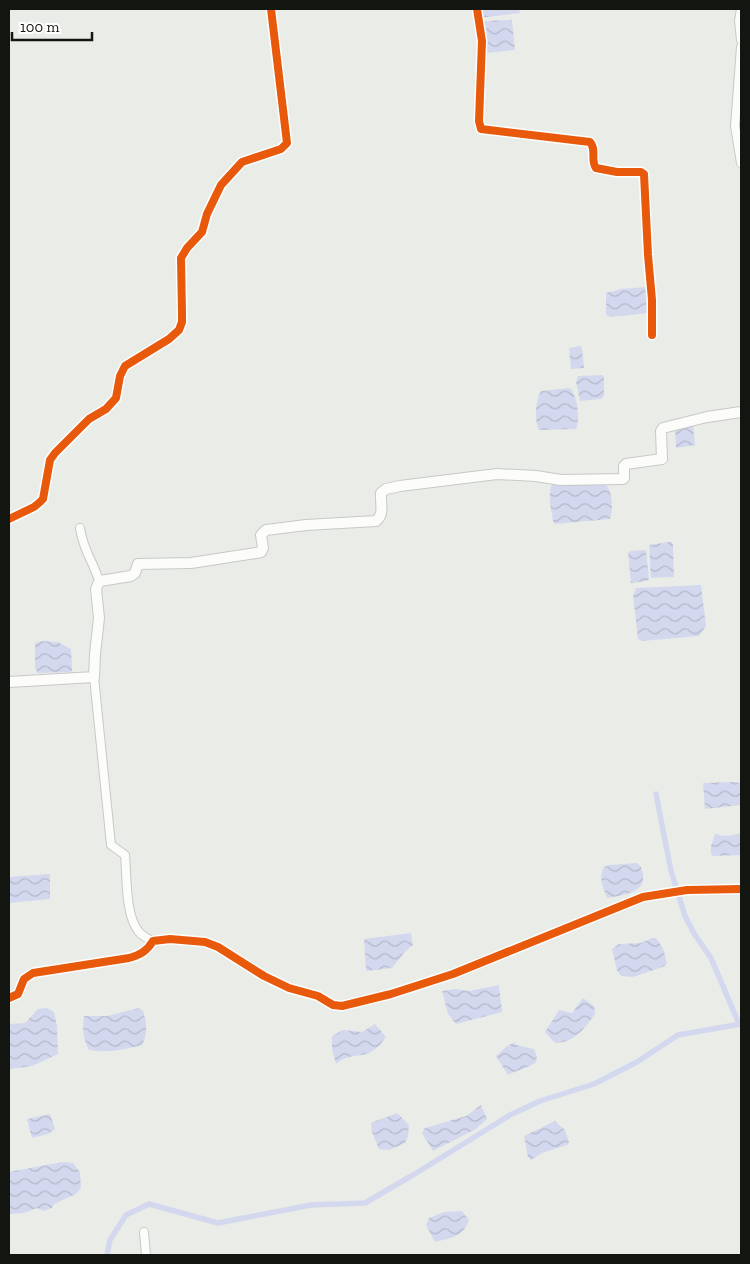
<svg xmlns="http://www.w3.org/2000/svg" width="750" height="1264" viewBox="0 0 750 1264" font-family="'Zilla Slab',serif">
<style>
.water{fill:url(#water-waves)}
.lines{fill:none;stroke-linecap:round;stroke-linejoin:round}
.canal{stroke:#d3d8ee;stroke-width:5.5}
.minor-casing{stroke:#c7c9c5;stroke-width:10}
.major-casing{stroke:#c7c9c5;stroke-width:12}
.minor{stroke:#fcfcfb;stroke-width:8}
.major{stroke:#fcfcfb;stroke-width:10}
.cycleway-casing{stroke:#fff;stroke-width:11}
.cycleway{stroke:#e8590c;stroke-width:8}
</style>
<defs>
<pattern id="water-waves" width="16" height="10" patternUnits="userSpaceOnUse" patternTransform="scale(1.25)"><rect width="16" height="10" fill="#d3d8ee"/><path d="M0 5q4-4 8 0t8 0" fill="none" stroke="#b4b8cb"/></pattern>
</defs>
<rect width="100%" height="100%" fill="#eaede7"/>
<g class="water">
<polygon points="480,9 519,9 520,13 480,18"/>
<polygon points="512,20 515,50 486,53 483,21"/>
<polygon points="646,287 650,302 649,313 611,317 606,315 606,293 621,289"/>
<polygon points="581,346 582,349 584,368 571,369 569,348"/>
<polygon points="602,375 604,377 604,396 601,399 580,401 576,382 578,376"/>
<path d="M570,388C578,397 580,418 576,429L539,430C534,420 535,401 541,391Z"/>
<polygon points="693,425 695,445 676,448 675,427"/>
<path d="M553,482L605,484C613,490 613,509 610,519L555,524L553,521C551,508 547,494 553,482Z"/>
<polygon points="669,542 672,542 673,545 674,577 651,578 649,545"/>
<polygon points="646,550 649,579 647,581 631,583 628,553 631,551"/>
<polygon points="701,585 706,626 699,636 642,641 638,639 633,596 636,588"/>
<polygon points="42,641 58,642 71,649 72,670 71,672 38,673 35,668 35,643"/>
<polygon points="732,782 741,783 741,805 705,809 703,783"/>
<path d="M741,833V855L713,856L711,853V846L715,834C724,837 732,836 741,833Z"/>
<path d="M637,863C641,866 642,868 643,874C646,894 622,895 607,898C603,887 598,878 604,867L609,865Z"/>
<polygon points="50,874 50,899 9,903 9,877"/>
<polygon points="411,933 413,945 404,953 392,968 366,971 364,939"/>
<polygon points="652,938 656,938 663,948 667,963 665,966 633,977 621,976 617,970 612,949 619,944 641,943"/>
<polygon points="499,985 502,1012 456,1024 448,1014 442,991 455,989 469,991"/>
<path d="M583,998L594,1006L595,1014C585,1028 574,1043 555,1043L545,1032L559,1010L572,1013Z"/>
<polygon points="47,1008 54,1012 57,1026 58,1054 32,1066 9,1069 9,1024 25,1023 38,1009"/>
<path d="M139,1008L143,1011C147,1024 148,1033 142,1045C124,1050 107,1053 89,1050C83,1038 82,1029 84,1016H107Z"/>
<path d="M375,1024L386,1037C367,1065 356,1048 336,1064L332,1050V1036L343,1030L362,1032Z"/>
<path d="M515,1042L516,1045L534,1049L537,1057L535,1063C526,1069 517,1070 508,1075L496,1056L507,1046Z"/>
<polygon points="481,1105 487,1119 476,1129 433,1151 422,1133 425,1128 466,1116"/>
<polygon points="397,1113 409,1125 408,1136 405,1143 389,1150 379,1149 372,1132 371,1123"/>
<polygon points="50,1114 55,1129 48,1134 32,1138 27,1119"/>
<polygon points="555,1121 565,1130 569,1142 567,1145 542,1153 531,1160 528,1157 524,1136"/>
<polygon points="62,1162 73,1163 80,1172 81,1188 76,1194 54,1204 52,1208 43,1211 37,1208 24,1213 9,1214 9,1172"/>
<path d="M462,1211L469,1220C463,1237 451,1238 435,1242L426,1225L429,1218L444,1212Z"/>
</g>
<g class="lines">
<g class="canal">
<polyline points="656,794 671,871 685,916 695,935 711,958 739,1024"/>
<polyline points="107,1255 110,1240 126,1215 149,1204 218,1223 311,1205 365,1203 413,1175 510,1115 540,1101 594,1084 637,1062 678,1035 741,1024"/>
</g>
<defs>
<g id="minor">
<path d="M477,9L482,41L479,121L481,129L590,142C597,150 590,160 596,168L617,172H641L644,174L648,255L652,300V335"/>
<polyline points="741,9 739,21 741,40"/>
<polyline points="741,47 735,126 741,163"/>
<polyline points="9,519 34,507 40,502 43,499 50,460 55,453 89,419 106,409 116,398 120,376 125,366 169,339 179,330 182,322 182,313 181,258 187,248 202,232 207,214 221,185 242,162 281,149 287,143 271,9"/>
<path d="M80,528C82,542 86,551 92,563C95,569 96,575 100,581"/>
<path d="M94,677L111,845L125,855C127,876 125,916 139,932C143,937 147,938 153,941"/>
<path d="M9,998L18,994L24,979L33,973L129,958C140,955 147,951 153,941L170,939L205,942L218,947L264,976L289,988L318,996L333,1005L342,1006L391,994L453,974L643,897L687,890L741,889"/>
<polyline points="144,1232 146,1255"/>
</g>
<path id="major" d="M9,682L94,677L95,654L99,618L96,589L98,584L100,581L131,576L135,573L138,564L191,563L256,553L261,552L263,548L261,535L266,530L306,525L376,521C385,514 380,503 381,493L386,489L400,486L497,474L536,476L561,480L623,479L624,478V466L626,464L662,459L661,431L663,428L707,417L741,412"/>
</defs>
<use href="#minor" class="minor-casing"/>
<use href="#major" class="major-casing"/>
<use href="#minor" class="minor"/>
<use href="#major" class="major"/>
<defs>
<g id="cycleway">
<path d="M477,9L482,41L479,121L481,129L590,142C597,150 590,160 596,168L617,172H641L644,174L648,255L652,300V335"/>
<polyline points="9,519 34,507 40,502 43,499 50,460 55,453 89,419 106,409 116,398 120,376 125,366 169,339 179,330 182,322 182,313 181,258 187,248 202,232 207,214 221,185 242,162 281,149 287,143 271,9"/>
<path d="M9,998L18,994L24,979L33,973L129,958C140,955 147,951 153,941L170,939L205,942L218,947L264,976L289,988L318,996L333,1005L342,1006L391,994L453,974L643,897L687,890L741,889"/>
</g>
</defs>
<use href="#cycleway" class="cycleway-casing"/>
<use href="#cycleway" class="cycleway"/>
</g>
<rect width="750" height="1264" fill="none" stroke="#131511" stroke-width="20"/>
<path d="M12 32v8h80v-8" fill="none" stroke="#131511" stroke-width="2.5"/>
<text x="20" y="32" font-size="15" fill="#131511" stroke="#ffffff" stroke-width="4" paint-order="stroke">100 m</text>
</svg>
